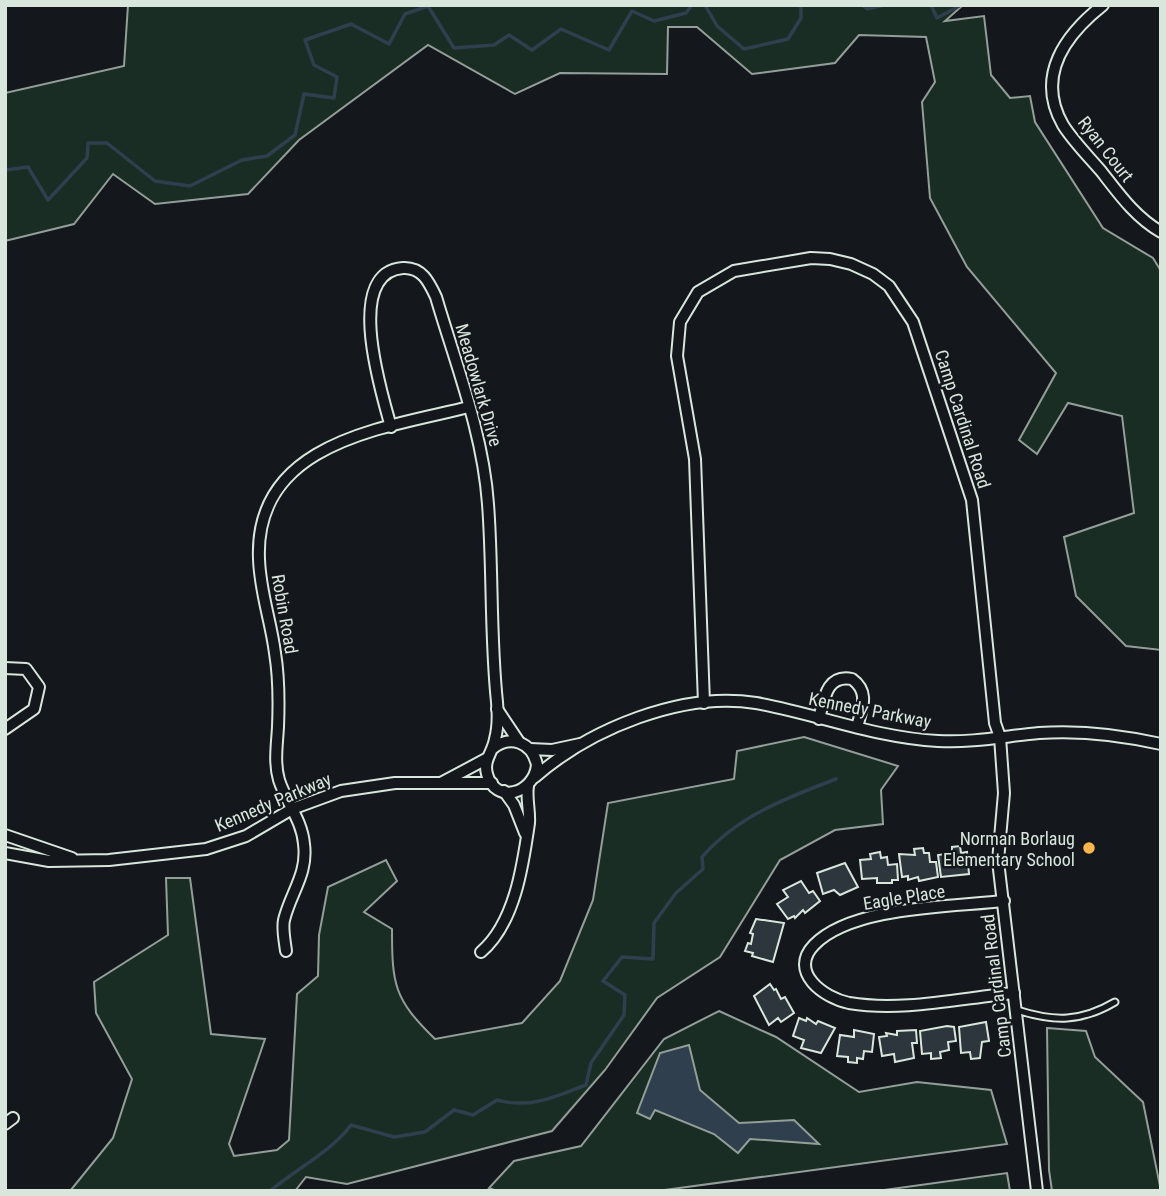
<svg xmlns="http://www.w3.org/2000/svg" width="1166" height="1196" viewBox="0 0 1166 1196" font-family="'Roboto Condensed',sans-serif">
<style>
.green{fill:#1a2d24;stroke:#939e99;stroke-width:2}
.water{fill:#2f3f4d;stroke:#939e99;stroke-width:2}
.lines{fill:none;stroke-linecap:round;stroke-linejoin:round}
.stream{stroke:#2f3f4d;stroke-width:3.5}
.building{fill:#2c363c;stroke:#d8e6dc;stroke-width:2}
.lane-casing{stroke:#d8e6dc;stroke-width:9}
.street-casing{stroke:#d8e6dc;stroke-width:14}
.lane{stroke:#14181c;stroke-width:5}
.street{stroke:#14181c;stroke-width:10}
.poi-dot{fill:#ffb74d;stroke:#14181c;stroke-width:2.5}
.labels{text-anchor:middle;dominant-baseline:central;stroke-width:5;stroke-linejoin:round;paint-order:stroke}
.street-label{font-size:18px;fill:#d8e6dc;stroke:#14181c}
.poi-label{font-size:18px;fill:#d8e6dc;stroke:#14181c;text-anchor:end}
</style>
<rect width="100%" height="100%" fill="#14181c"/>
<g class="green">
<polygon points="128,5 963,5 945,21 984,16 991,75 1010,98 1030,96 1035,122 1103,228 1153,258 1161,271 1161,650 1126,646 1076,596 1064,537 1134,513 1122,416 1068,403 1037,454 1019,440 1056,373 967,267 930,198 922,102 935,82 926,37 859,35 835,63 752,74 697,27 668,27 667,74 560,73 515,94 428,45 299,140 248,194 155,204 113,174 74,224 5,241 5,93 124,66"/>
<path d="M804,737L898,766L881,790L883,824L835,830L780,860L720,957L657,998L605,1070L552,1131L347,1184L306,1177L295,1191H70L113,1138L132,1079L96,1013L94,982L168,935L166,878H190L211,1034L265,1039L229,1144L234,1156L277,1150L289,1140L297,994L318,976L319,935L328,887L386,860L397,881L364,912L392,929C392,985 394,999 435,1039L522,1023L560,981L593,900L608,803L734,779L737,751Z"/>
<polygon points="719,1011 776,1037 859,1092 917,1082 991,1090 1007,1144 657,1191 497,1191 489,1188 514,1161 581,1146 664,1039"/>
<polygon points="1047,1028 1086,1031 1095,1057 1143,1102 1161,1191 1052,1191 1049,1170"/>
<polygon points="1007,1173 1010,1191 877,1191"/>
</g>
<polygon class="water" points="689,1045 700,1090 739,1123 794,1120 819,1144 750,1139 738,1153 714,1134 655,1110 650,1119 637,1113 660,1053"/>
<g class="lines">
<g class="stream">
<polyline points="705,5 717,26 744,49 788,39 801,18 801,5"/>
<polyline points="862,5 867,9 884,5"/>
<polyline points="931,5 937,18 961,5"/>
<polyline points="5,170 28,167 48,200 87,158 88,143 107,143 155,181 190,186 242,160 267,156 295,135 304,94 334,98 337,77 314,65 305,40 351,24 389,44 405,14 428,6 454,48 494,45 509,35 532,50 561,29 609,50 632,11 654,21 686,13 692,5"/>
<path d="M270,1191C296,1169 332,1151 351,1125L394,1137L425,1132L454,1110L473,1115L497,1100C530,1109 555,1097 586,1085L591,1063L624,1015L625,995L603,981L622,957L653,959L654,923L676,893L703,869L702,857C738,816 786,798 836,779"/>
</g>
</g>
<g class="building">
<polygon points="960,846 961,853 967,852 969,874 941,877 938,855 952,853 952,847"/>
<polygon points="923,848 924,853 929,853 930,862 936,862 938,877 919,881 918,877 908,880 908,876 902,877 899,854 915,855 914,849"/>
<polygon points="880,852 881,858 887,857 888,865 897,864 898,880 892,880 892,883 877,883 877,878 862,879 860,860 871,859 870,854"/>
<polygon points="845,863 858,887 840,895 834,890 823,894 817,873"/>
<polygon points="801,881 809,893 813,891 820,901 805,913 803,910 795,918 794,916 788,919 777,904 788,897 783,890"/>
<polygon points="756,919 784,923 773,962 752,956 753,953 745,951 748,943 751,944 753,934 750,933"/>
<polygon points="770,984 774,990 776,989 781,999 785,997 794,1013 781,1022 778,1018 769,1025 754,996"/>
<polygon points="799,1018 806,1021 807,1018 816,1024 818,1021 835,1028 821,1053 801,1048 804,1040 793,1036"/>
<polygon points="986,1022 989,1041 982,1042 980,1058 971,1059 970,1052 961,1053 959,1027"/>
<polygon points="947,1026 954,1027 956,1041 948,1042 949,1050 940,1052 941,1058 931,1059 931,1053 922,1054 920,1031"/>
<polygon points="854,1030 874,1034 872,1052 864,1051 863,1059 857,1058 857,1063 848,1062 848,1057 837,1056 840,1035 854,1037"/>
<polygon points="916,1030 917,1043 912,1043 914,1058 895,1062 894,1054 882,1056 879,1037 887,1036 886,1033 897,1035 897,1031"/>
</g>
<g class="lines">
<defs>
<path id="lane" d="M1017,1010C1054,1022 1081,1022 1115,1002"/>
<g id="street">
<path d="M1103,5C1065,35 1035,76 1063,125C1073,141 1089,157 1101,171C1119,194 1135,217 1161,232"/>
<path d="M391,427C382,394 343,272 403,268C422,267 429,282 436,297C456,365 483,433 488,504C493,570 490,636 497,702C498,713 498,728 495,739C493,752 483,760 487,774C495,805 534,794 537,765C532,742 510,734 492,749"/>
<polyline points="5,668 26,669 39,687 34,709 5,729"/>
<polyline points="704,703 695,459 677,356 680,322 698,292 734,271 811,258 830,259 851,264 873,274 889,286 913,322 972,500 995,723 1000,737 1004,793 998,861 1037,1191"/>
<polyline points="497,709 519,742"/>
<path d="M819,719C824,700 826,674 852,679C870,692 862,708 857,727"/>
<polyline points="530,749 552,750 580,744"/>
<path d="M535,777C590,729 682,691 756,703C817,714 876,738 938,741C972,743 1006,736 1039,733C1080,730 1121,735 1161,744"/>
<polyline points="441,783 486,759"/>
<polyline points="504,791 514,805 525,833"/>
<polyline points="5,835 72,858"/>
<polyline points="5,853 49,861 109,860 206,849 246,836 292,809 341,791 395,783 492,783"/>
<path d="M1004,901C951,907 852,906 814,945C788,972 824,998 849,1003C902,1012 961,998 1014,993"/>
<path d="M286,951C285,942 282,929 284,920C291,892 308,874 304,844C302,820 286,802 279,780C274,763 277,745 278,727C279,703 279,677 275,653C271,621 260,592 259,559C254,442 384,428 469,407"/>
<path d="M481,952C515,923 523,865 529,823C530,811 526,798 528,786"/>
<polyline points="5,1124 13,1118"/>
</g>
</defs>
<use href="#lane" class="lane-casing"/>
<use href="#street" class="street-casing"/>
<use href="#lane" class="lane"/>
<use href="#street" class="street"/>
</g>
<circle class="poi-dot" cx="1089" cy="848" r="7"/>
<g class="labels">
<g class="street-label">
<text transform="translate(1106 149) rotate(52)">Ryan Court</text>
<text transform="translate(479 385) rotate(74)">Meadowlark Drive</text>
<text transform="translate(963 419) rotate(72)">Camp Cardinal Road</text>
<text transform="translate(285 614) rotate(80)">Robin Road</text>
<text transform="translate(870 710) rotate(11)">Kennedy Parkway</text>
<text transform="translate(273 802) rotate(-23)">Kennedy Parkway</text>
<text transform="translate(904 897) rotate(-9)">Eagle Place</text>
<text transform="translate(996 986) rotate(-97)">Camp Cardinal Road</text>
</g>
<g class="poi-label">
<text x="1075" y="838">Norman Borlaug<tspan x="1075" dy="21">Elementary School</tspan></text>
</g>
</g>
<rect width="1166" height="1196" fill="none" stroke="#d8e6dc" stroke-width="14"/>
</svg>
